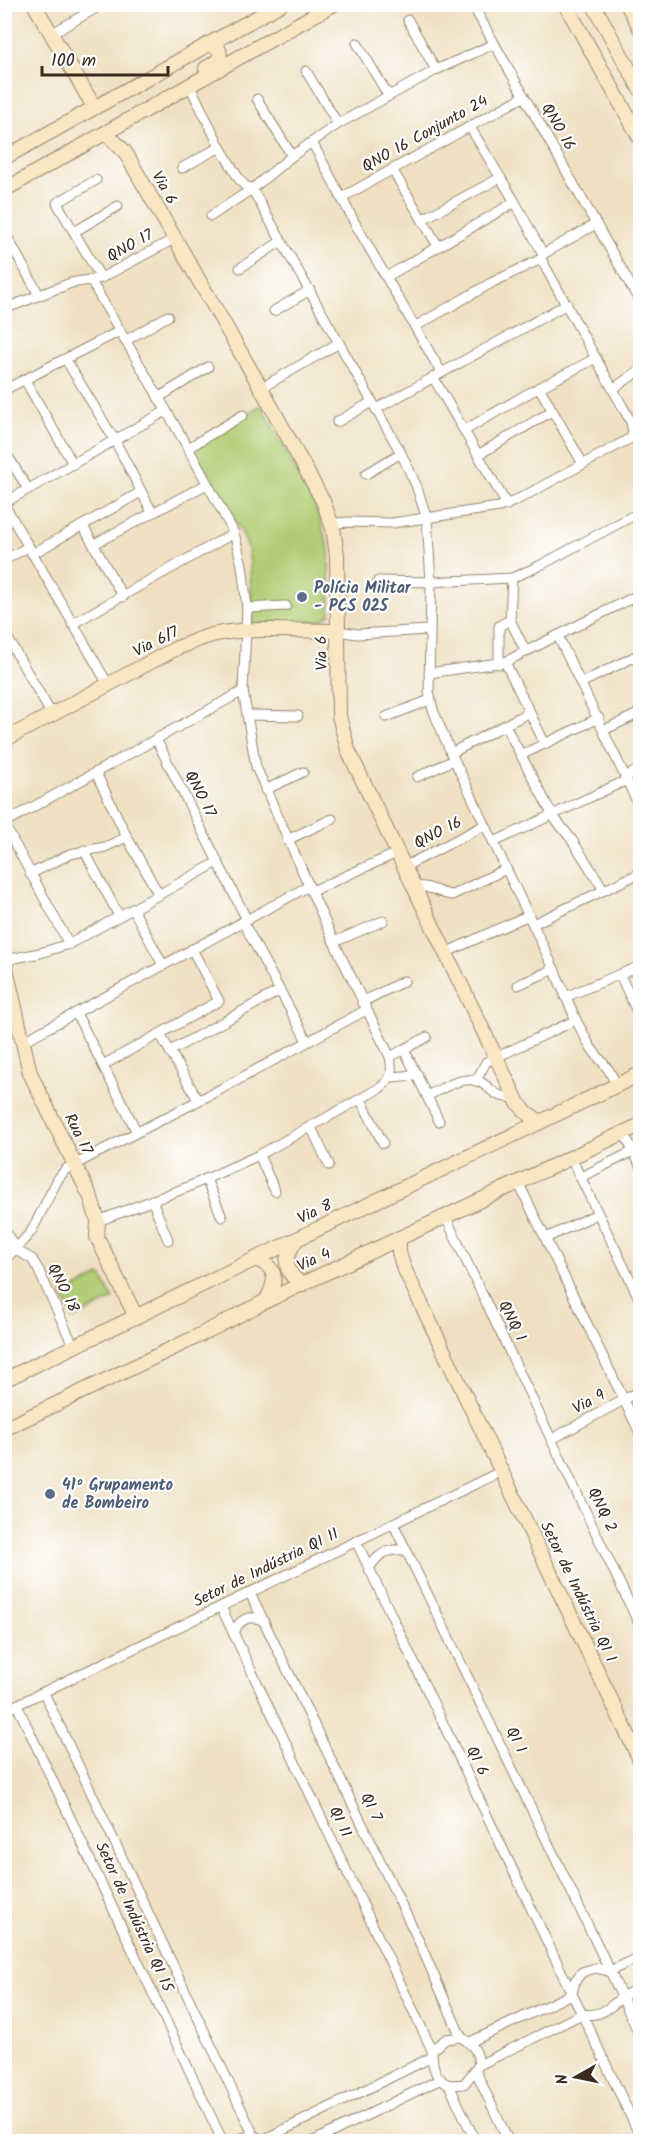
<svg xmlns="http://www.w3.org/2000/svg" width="645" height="2146" viewBox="0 0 645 2146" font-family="Kalam,sans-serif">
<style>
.green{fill:#b0cd74;stroke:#767c49;stroke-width:1.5}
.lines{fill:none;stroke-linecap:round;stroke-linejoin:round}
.street-casing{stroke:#958570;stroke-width:11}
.secondary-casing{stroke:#958570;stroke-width:16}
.street{stroke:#fff;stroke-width:9}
.secondary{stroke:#f9e7c3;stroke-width:14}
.service-dot{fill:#5c6f8a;stroke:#fff;stroke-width:2}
.labels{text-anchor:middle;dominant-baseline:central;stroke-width:4.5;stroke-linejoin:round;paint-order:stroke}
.street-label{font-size:16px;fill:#3b2a1e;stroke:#fff}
.service-label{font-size:16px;font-weight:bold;fill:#4e5e75;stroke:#fff;text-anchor:start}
</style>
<rect width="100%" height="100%" fill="#fff"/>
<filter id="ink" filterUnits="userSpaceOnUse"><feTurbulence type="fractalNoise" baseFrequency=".0167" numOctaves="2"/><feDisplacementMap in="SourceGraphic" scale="12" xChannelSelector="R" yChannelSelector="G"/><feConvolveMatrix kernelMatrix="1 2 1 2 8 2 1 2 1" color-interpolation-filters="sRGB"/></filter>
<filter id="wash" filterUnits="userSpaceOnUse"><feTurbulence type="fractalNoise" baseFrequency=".008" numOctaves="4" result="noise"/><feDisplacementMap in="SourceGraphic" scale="24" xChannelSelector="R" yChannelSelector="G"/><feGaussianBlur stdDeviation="1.35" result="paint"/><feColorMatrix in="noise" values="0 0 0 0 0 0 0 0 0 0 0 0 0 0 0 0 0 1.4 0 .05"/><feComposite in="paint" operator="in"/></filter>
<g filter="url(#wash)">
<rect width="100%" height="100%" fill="#efe0c2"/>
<g class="green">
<polygon points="261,405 316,507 329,549 330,614 321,621 252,624 250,563 248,549 243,535 192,447"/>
<polygon points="101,1275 113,1299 74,1319 62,1295"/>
</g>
</g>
<g filter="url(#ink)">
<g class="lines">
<defs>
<g id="street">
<polyline points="472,4 640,302"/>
<polyline points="408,20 436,70"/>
<polyline points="51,34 103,4"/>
<polyline points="357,43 388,95"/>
<polyline points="306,71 338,124"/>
<polyline points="190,86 220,147 239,179 244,185 252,189 401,453 416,485 427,519 431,582 429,691 433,710 451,753 554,969 576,1020 591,1048 608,1069 617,1085"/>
<polyline points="257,99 292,156"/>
<polyline points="470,127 515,202 543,254"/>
<polyline points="312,142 356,225 441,372"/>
<polyline points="182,168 220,147"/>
<polyline points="392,169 438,246"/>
<polyline points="96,180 57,203 101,278"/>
<polyline points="341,198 523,97"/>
<polyline points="211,216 252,189 292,156 338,124 436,70 494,44"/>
<polyline points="423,219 500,178"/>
<polyline points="4,231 39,295"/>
<polyline points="74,232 118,206"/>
<polyline points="240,268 280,242"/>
<polyline points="386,277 515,202"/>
<path d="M91,281L188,448L234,533L242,565L247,608L243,691L256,767L334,942L390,1057C393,1071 392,1079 380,1088L259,1155L188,1187L98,1221"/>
<polyline points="4,309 71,283 101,278 174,239"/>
<polyline points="274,311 310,290"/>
<polyline points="416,326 493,282 541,259 543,254 596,224"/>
<polyline points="125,341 168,316"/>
<polyline points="66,360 114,439 152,512"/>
<polyline points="433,377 507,505"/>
<polyline points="25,380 73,464"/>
<polyline points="539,387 583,464"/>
<polyline points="261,388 339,343"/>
<polyline points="613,389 640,370"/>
<polyline points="4,390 120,331"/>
<polyline points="158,398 208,367"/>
<polyline points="376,409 567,304"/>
<polyline points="337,422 372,402"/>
<polyline points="465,430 529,393 596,358"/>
<polyline points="633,432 640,443"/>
<polyline points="188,448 243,415"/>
<polyline points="4,450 28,489"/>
<polyline points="478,455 552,411"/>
<polyline points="366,474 401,453"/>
<polyline points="4,503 166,411"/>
<polyline points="4,504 109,686"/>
<polyline points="331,524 347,522 392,523 499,507 515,501 631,438 633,432 631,422 541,259"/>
<polyline points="83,526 123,597"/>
<polyline points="94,544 207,484"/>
<polyline points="32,554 141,492"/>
<polyline points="4,560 28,547"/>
<polyline points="512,578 510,620 526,652"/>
<polyline points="378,581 431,582 512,578 539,566 640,512"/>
<polyline points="247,608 286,606"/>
<polyline points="72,624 234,533"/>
<polyline points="338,631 357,634 429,630"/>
<polyline points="4,632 52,715"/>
<polyline points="558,636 640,808"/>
<polyline points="505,662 545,744"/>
<polyline points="499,664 499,626 510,620"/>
<polyline points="429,673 505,662 640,594"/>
<polyline points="581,683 640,654"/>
<polyline points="247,715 298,716"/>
<polyline points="386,717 430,700"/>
<polyline points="505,725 553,816 572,840 604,890"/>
<polyline points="604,730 640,713"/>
<polyline points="156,739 247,920"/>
<polyline points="451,753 530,712"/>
<polyline points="521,755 599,718"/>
<polyline points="96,773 127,837 159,895"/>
<polyline points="417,777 454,760"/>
<polyline points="625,777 640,769"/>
<polyline points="265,790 303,772"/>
<polyline points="4,823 243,691"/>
<polyline points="4,824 69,944"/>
<polyline points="287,840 332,819"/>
<polyline points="494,842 627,780"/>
<polyline points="84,850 119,916"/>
<polyline points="404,867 485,825"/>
<polyline points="30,874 70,854 105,847 127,837"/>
<path d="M414,887C429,884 438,894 452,895L506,869"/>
<polyline points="312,891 397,853"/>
<polyline points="133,909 163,965"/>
<polyline points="243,922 307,1041"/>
<polyline points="533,924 640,873"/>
<polyline points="334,942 383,921"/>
<polyline points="445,953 529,915"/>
<polyline points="5,960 40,953 69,944 218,862"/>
<polyline points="620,975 640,1018"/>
<polyline points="518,985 554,969"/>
<polyline points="565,997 640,966"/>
<polyline points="362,1002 404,981"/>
<polyline points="76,1013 137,1132"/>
<polyline points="160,1034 198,1100"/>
<polyline points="22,1042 309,886"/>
<polyline points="404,1049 439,1121"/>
<polyline points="170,1051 279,991"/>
<polyline points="390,1057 427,1037"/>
<polyline points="103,1065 219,1001 192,949"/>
<polyline points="390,1077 418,1075"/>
<polyline points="476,1081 486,1062 576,1020"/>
<path d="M428,1095C441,1090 458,1078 473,1080C491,1082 489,1099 515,1097"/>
<polyline points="361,1100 383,1143"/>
<polyline points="311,1127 329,1165"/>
<polyline points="624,1133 640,1165"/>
<polyline points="259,1155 275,1191"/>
<polyline points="571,1158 640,1300"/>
<polyline points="581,1177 640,1148"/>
<polyline points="206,1179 222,1217"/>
<polyline points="518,1182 640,1433"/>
<polyline points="152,1200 168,1240"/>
<polyline points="445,1216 640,1626"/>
<polyline points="4,1229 16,1250 32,1259 38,1269 74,1347"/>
<polyline points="546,1238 597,1214"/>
<polyline points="4,1261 31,1232 58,1179 66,1169 221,1089 366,1010"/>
<polyline points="552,1439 640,1391"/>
<path d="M393,1523L610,1971L622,1997C609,2008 601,2017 582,2014L572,1994L575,1981L582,1972L595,1968L610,1971L640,1957"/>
<polyline points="356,1541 572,1994 470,2042"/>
<path d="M369,1569C377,1554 388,1548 406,1550"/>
<polyline points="250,1593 417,1937 461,2037"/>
<polyline points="221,1607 432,2050"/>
<path d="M234,1635C237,1619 250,1614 264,1621"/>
<polyline points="44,1693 254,2136"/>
<polyline points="17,1705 223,2142"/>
<polyline points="4,1711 502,1471"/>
<polyline points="640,1987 622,1997 640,2036"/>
<path d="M461,2037C473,2045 478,2051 479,2065L464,2084C459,2084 452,2086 448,2084C434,2080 432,2063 432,2050L446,2039Z"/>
<polyline points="479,2065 582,2014 640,2136"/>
<polyline points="476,2072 509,2142"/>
<polyline points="449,2085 476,2142"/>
<polyline points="263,2140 432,2057"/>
<path d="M236,2142C241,2136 253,2135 260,2138"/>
<polyline points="312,2142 441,2079"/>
</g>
<g id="secondary">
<polyline points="34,4 94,107"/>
<polyline points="565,4 640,138"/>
<polyline points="593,4 640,89"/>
<polyline points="627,4 640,28"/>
<path d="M206,68C215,63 224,59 218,48L209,44"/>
<polyline points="106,133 125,152 261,388 323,501 333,528 337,556 339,716 348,750 518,1103 526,1112 540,1122"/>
<polyline points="4,158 281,4"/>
<polyline points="4,190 334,4"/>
<path d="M4,740L177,648C190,643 203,637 216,634C251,627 302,631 338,631"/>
<polyline points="4,960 30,1073 91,1198 98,1221 97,1237 136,1317"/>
<polyline points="399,1238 399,1252 403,1266 640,1760"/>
<path d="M296,1240C284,1258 282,1271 302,1284"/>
<path d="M255,1259C279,1268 277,1281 266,1301"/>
<polyline points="4,1380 640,1074"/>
<polyline points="4,1429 194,1338 266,1301 640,1125"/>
</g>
</defs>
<use href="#street" class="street-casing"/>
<use href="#secondary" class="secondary-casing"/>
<use href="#street" class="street"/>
<use href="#secondary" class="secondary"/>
</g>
</g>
<g class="service-dot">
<circle cx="302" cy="597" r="6"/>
<circle cx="50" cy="1494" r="6"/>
</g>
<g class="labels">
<g class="street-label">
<text transform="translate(558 127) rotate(60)">QNO 16</text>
<text transform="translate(425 134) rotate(-29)">QNO 16 Conjunto 24</text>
<text transform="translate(164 188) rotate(61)">Via 6</text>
<text transform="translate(130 246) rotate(-29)">QNO 17</text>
<text transform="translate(156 642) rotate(-27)">Via 6/7</text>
<text transform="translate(322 653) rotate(-91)">Via 6</text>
<text transform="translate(200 794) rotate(63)">QNO 17</text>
<text transform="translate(438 833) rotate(-27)">QNO 16</text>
<text transform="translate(78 1134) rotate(63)">Rua 17</text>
<text transform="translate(315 1212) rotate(-26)">Via 8</text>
<text transform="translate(314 1260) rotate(-25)">Via 4</text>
<text transform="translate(63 1288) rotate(64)">QNO 18</text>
<text transform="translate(512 1321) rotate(64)">QNQ 1</text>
<text transform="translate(589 1402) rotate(-28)">Via 9</text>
<text transform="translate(602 1510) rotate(65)">QNQ 2</text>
<text transform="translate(266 1568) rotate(-26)">Setor de Indústria QI 11</text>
<text transform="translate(578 1592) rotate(64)">Setor de Indústria QI 1</text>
<text transform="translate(516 1740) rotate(64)">QI 1</text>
<text transform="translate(477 1761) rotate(64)">QI 6</text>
<text transform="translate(371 1807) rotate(64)">QI 7</text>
<text transform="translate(340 1822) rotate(65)">QI 11</text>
<text transform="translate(134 1917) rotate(65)">Setor de Indústria QI 15</text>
</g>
<g class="service-label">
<text x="314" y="588">Polícia Militar<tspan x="314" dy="18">- PCS 025</tspan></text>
<text x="62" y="1485">41º Grupamento<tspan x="62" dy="18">de Bombeiro</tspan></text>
</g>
</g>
<rect width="645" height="2146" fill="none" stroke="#fff" stroke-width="24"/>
<g transform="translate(576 2077) rotate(261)" stroke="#ffffff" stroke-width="4.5" paint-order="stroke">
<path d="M0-4.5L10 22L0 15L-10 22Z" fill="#3b2a1e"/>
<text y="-9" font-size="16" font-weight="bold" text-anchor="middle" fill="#3b2a1e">N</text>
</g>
<path d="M42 66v9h126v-9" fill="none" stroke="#3b2a1e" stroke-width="3"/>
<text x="51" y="66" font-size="18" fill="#3b2a1e" stroke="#ffffff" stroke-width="4.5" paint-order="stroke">100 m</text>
</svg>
